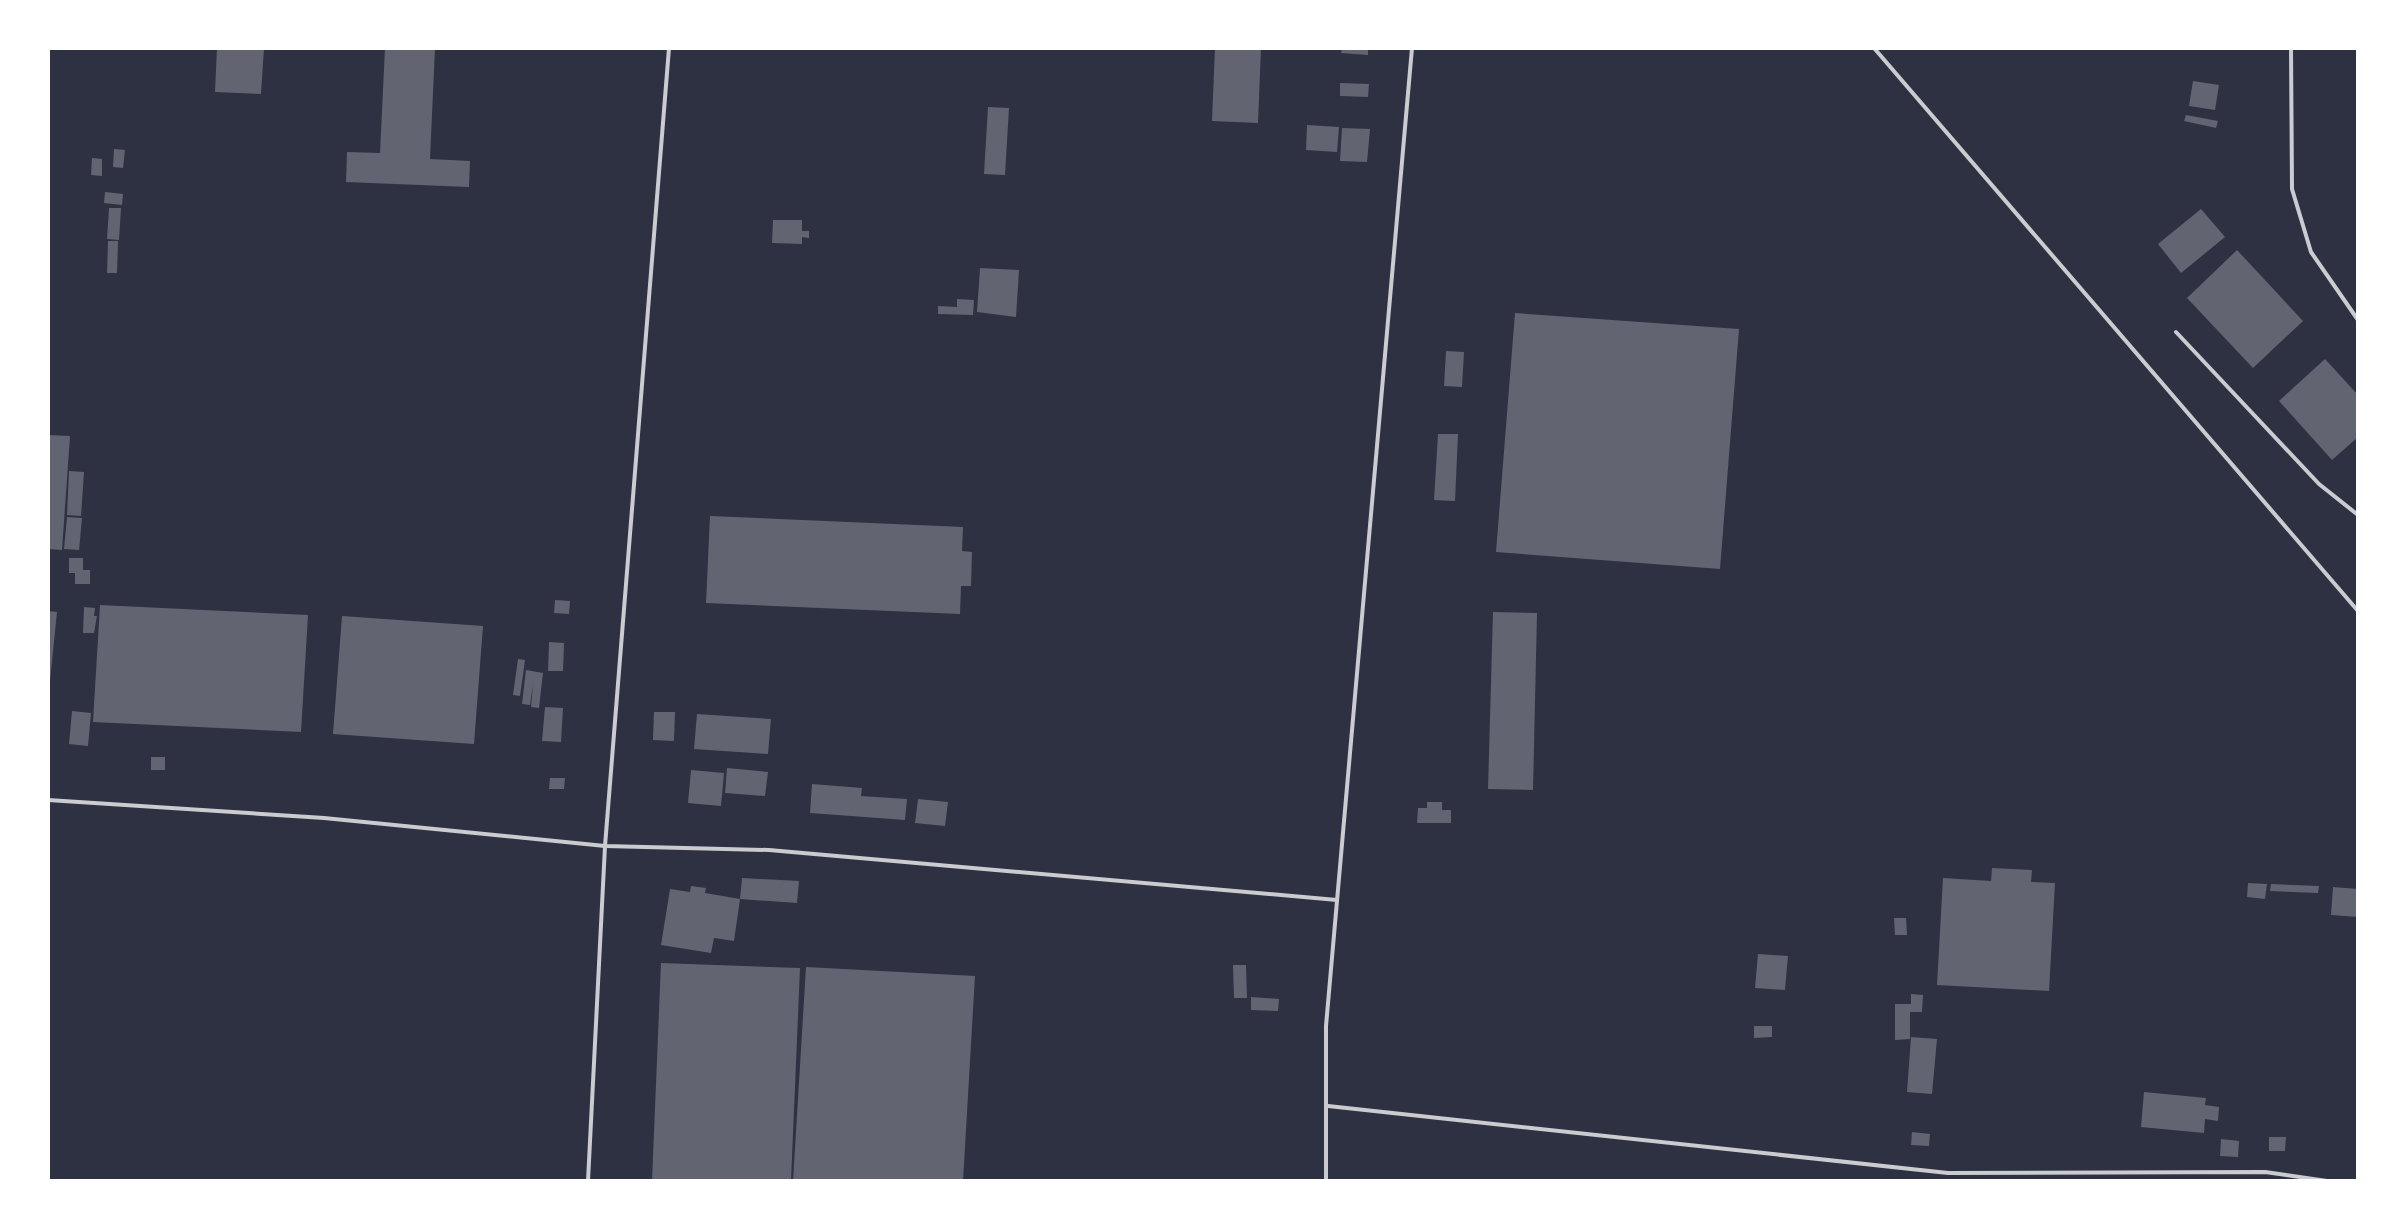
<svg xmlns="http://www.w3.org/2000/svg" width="2406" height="1229" viewBox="0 0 2406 1229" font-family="Karla,sans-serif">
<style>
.building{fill:#626471}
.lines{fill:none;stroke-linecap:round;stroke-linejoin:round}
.service{stroke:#caccd0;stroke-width:4}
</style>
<rect width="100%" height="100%" fill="#2d3142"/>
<g class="building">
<polygon points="217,48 264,48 261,94 215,92"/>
<polygon points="385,48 435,48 430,159 470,161 469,187 346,182 347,152 380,153"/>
<polygon points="1215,48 1261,48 1258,123 1212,121"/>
<polygon points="1342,48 1368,48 1368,55 1341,53"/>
<polygon points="2193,81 2219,85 2215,110 2189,106"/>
<polygon points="1340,83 1369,84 1368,97 1340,96"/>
<polygon points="988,107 1009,108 1005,175 984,174"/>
<polygon points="2186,115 2218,121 2216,128 2184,121"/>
<polygon points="1307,125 1339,127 1337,152 1306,150"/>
<polygon points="1342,128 1370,129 1367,162 1340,161"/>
<polygon points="114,149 125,150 123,168 113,167"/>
<polygon points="92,158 102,159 102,176 91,175"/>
<polygon points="105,192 123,194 122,205 104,203"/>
<polygon points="109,208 121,208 119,240 107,239"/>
<polygon points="2201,209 2225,237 2181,273 2158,244"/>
<polygon points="773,220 802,220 802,231 809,231 809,238 802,237 802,244 772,243"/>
<polygon points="108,241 118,241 117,273 107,273"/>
<polygon points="2237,250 2303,321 2253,368 2187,298"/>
<polygon points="980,268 1019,270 1016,317 977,312"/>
<polygon points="957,299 974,300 973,315 938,314 938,306 957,307"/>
<polygon points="1515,313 1739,329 1720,569 1496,552"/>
<polygon points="1446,351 1464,352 1462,387 1444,386"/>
<polygon points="2325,359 2358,395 2358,437 2332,460 2279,401"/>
<polygon points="1438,434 1458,434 1455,501 1434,500"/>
<polygon points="48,435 70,436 62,550 48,549"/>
<polygon points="69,471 84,472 81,516 67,515"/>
<polygon points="710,516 963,527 962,551 972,552 971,586 961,586 960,614 706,603"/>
<polygon points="67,517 82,518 79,550 64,549"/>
<polygon points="69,558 83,558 83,570 90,570 90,584 75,584 75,573 69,573"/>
<polygon points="555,600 570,601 569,614 554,613"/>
<polygon points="100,605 308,615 301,732 93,722"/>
<polygon points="84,607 95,608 94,616 97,616 94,633 83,633"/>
<polygon points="48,611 57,612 50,681 48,681"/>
<polygon points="1493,612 1537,613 1533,790 1488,789"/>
<polygon points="342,616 483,626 474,744 333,734"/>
<polygon points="549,642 564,643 563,671 548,671"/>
<polygon points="518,659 525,660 520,696 513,695"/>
<polygon points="526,670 543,673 539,708 531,707 533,684 530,705 522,704"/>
<polygon points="545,707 563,708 561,742 542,741"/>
<polygon points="72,711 91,713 88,746 69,744"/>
<polygon points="654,712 675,712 674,741 653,740"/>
<polygon points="697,714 771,719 768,754 694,749"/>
<rect x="151" y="757" width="14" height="13"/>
<polygon points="727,768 768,772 765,796 725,793"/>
<polygon points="691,770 724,773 721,806 688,803"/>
<polygon points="550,778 565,778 564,789 549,789"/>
<polygon points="812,784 862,788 861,796 907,799 905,820 810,813"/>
<polygon points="918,799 948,802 945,826 915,823"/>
<polygon points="1427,802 1442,802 1442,810 1451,810 1451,823 1417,823 1418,808 1427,808"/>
<polygon points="1992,868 2032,870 2031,882 2055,883 2049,991 1937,985 1943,878 1991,881"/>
<polygon points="742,878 799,881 797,903 740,899 734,941 714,938 711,953 661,945 670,889 690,892 691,886 706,888 705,893 740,899"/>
<polygon points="2248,883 2267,884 2265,899 2247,897"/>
<polygon points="2271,884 2319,886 2318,893 2270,891"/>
<polygon points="2333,887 2358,889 2358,917 2331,915"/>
<polygon points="1894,918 1906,918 1907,935 1895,935"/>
<polygon points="1758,954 1788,956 1785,990 1755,988"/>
<polygon points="661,963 800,968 791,1181 652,1181"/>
<polygon points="1233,965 1246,965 1247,998 1234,998"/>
<polygon points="806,967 975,976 963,1181 793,1181"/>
<polygon points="1911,994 1923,995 1922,1012 1910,1012 1910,1039 1895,1040 1895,1004 1911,1004"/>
<polygon points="1251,997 1279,999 1278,1011 1251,1010"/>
<polygon points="1754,1026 1772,1026 1772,1037 1754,1038"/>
<polygon points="1911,1037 1937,1039 1932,1094 1907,1092"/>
<polygon points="2144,1092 2206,1098 2205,1105 2219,1107 2218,1121 2205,1119 2204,1133 2141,1127"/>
<polygon points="1912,1132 1930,1134 1929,1146 1911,1145"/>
<polygon points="2269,1137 2286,1137 2285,1151 2269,1151"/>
<polygon points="2221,1139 2239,1141 2238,1157 2220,1156"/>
</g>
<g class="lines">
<g class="service">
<polyline points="1874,48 2358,611"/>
<polyline points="2291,48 2292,189 2311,252 2358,320"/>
<polyline points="2176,332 2319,484 2358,515"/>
<polyline points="48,800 324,818 605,846 769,850 1337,900"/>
<polyline points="1328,1106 1948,1173 2265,1172 2327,1181"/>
<polyline points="588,1181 605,846 669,48"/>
<polyline points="1326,1181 1326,1026 1412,48"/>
</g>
</g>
<rect width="2406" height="1229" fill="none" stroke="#ffffff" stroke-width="100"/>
</svg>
